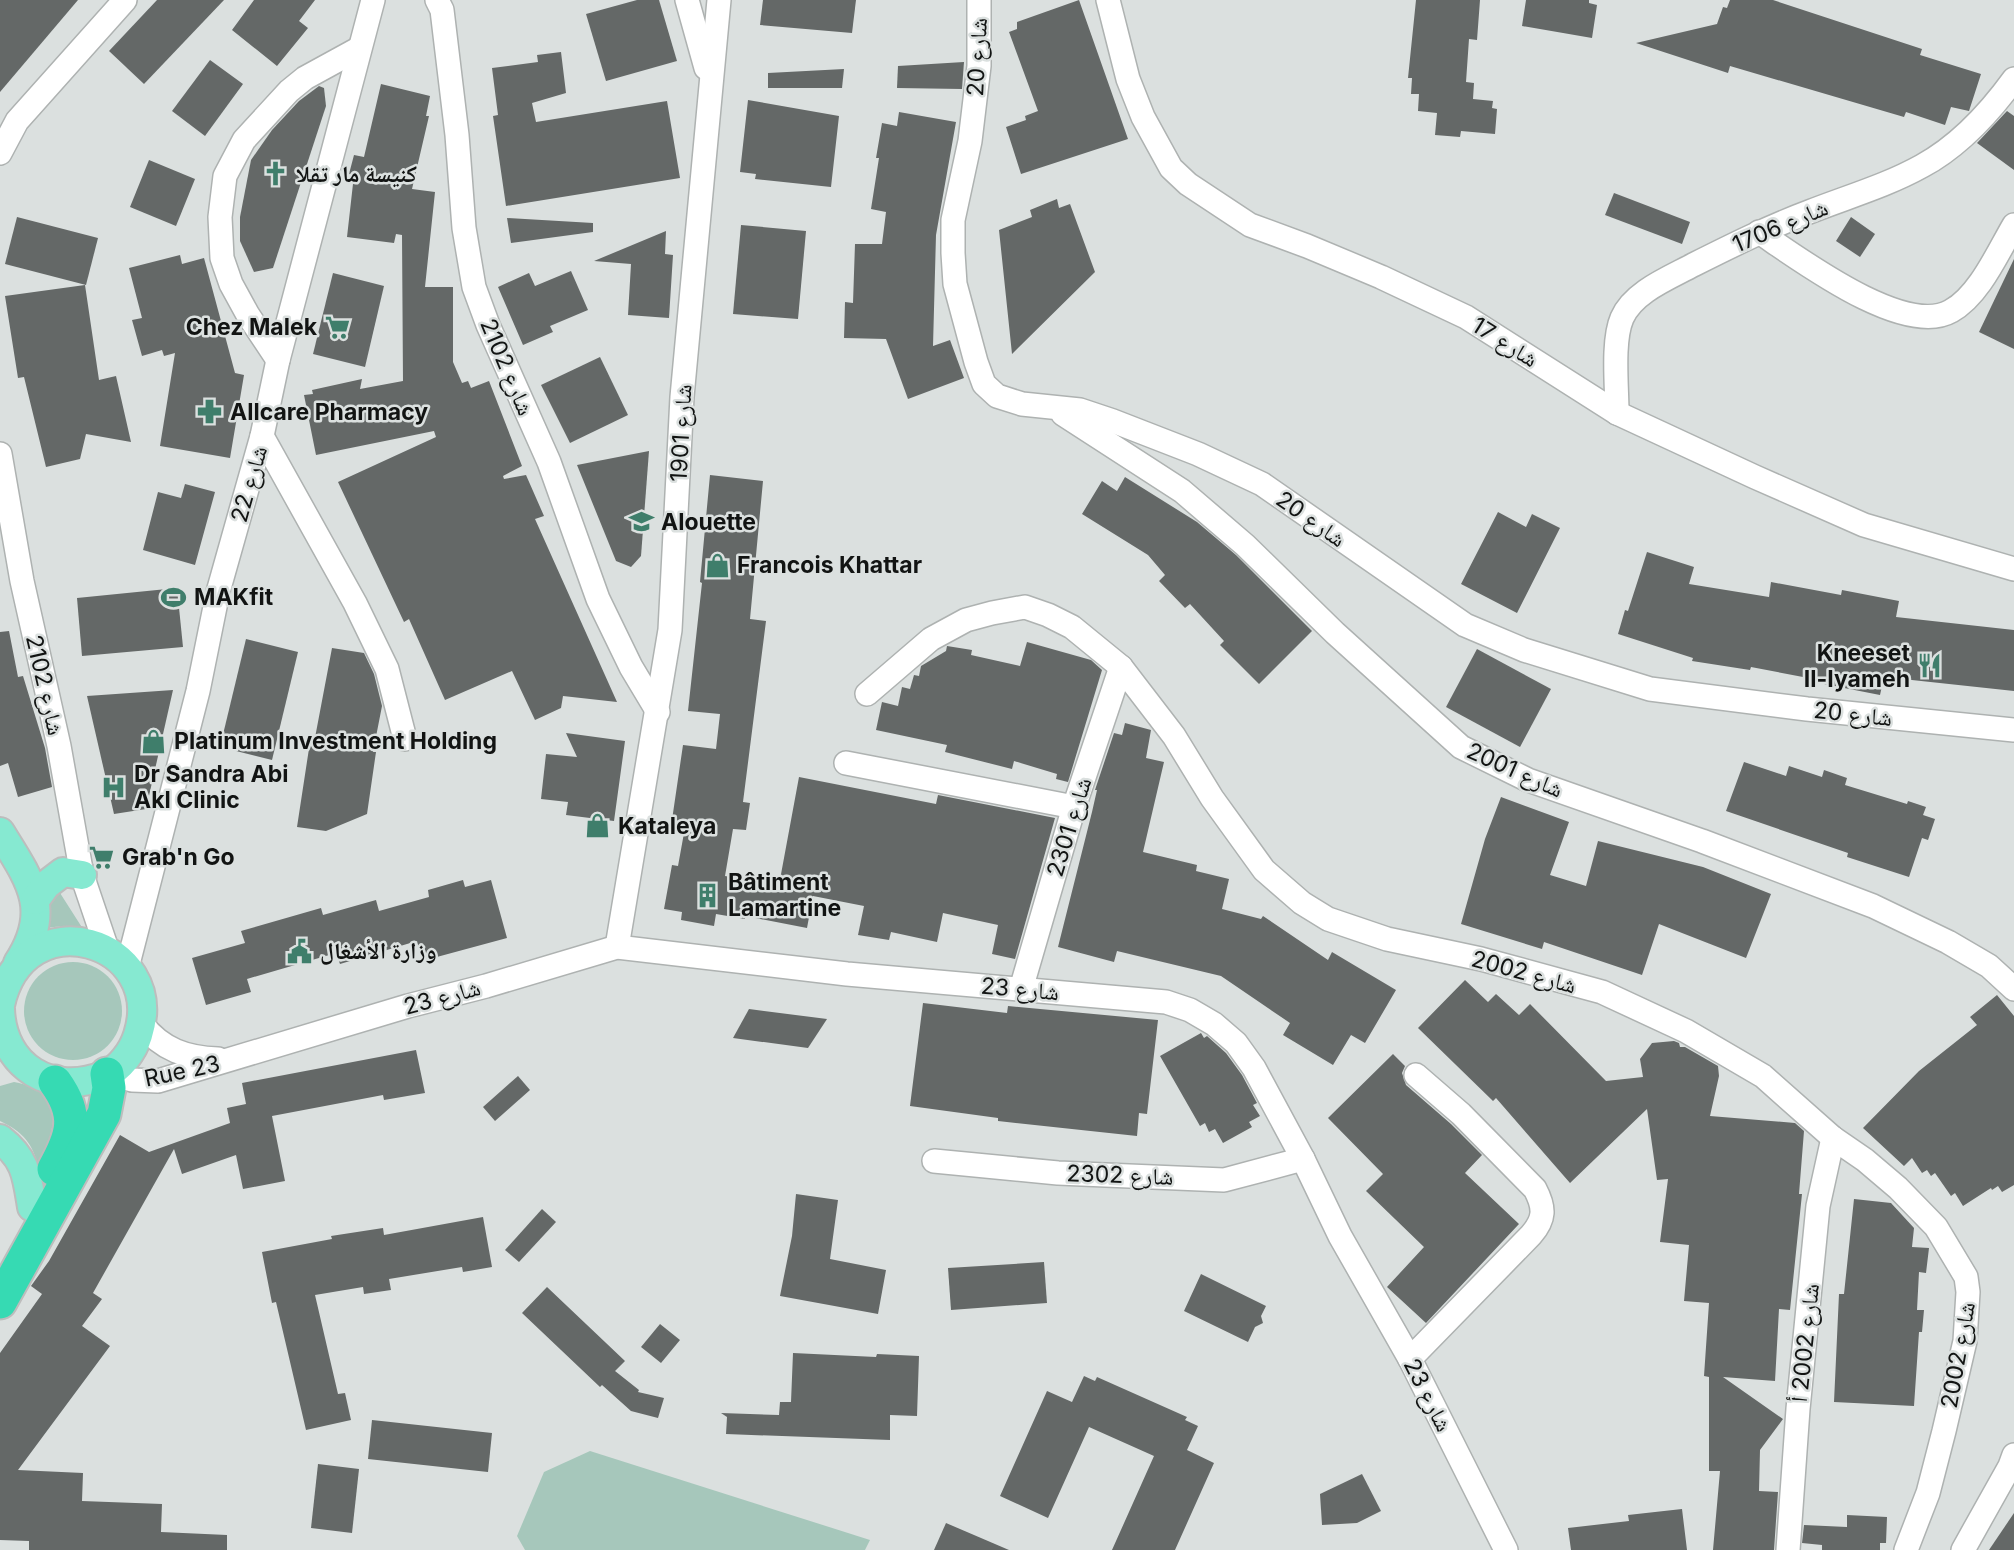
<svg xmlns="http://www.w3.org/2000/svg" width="2014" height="1550" viewBox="0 0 2014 1550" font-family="Inter,'Noto Naskh Arabic',sans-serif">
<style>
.green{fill:#a6c7bb}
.building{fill:#646867}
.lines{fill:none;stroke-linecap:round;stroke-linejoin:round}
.minor-casing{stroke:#aeb2b1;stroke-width:26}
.major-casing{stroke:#bdbdbd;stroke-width:32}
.highway-casing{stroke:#bdbdbd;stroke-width:37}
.minor{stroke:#fff;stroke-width:23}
.major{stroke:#86e9d1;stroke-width:28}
.highway{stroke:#36dab3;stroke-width:33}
.labels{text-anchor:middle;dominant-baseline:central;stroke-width:5;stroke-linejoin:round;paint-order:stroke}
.street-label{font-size:23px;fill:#121413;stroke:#dbe0df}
.poi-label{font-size:23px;font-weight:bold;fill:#121413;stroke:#dbe0df;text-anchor:start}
</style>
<rect width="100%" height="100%" fill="#dbe0df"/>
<g class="green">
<polygon points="53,882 83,929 64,926 44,928"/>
<circle cx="73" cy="1011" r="49"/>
<path d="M14,1082C70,1093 54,1131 38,1168C34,1144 22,1131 0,1121V1086Z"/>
<polygon points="590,1451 870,1540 865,1550 525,1550 517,1536 544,1472"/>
</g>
<g class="building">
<polygon points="0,0 78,0 0,92"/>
<polygon points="157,0 224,0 144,84 109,51"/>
<polygon points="254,0 315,0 299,21 308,28 277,66 232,30"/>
<polygon points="637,0 659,0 677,61 606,81 586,14"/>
<polygon points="763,0 856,0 852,33 760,25"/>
<polygon points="1079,0 1128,139 1021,174 1006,127 1026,120 1025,116 1038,111 1009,32 1017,29 1017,22"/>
<polygon points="1416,0 1480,0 1477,40 1469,39 1466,82 1474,83 1473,99 1493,101 1492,108 1497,109 1495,134 1461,131 1460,137 1435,135 1437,113 1418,111 1419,94 1411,94 1412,78 1408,78"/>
<polygon points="1526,0 1589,0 1589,3 1597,5 1592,38 1522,26"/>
<polygon points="1730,0 1773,0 1922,49 1920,55 1981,74 1969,111 1951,107 1945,125 1906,112 1904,117 1730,66 1728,73 1636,43 1717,24 1723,7 1727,8"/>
<polygon points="561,52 566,93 532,103 536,122 667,101 680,178 506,206 493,116 498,115 492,68 538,62 537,55"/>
<polygon points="210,60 243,84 205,136 172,111"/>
<polygon points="964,62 962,89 897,88 898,66"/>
<polygon points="844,69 842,88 768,88 768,73"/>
<polygon points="381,84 430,96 426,116 429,116 412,189 435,192 425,287 453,287 453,362 462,383 468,381 471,388 489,381 522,466 503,476 504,479 526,475 544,516 535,519 617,702 563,696 561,708 535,720 512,671 445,700 409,619 404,622 338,482 436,437 434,431 316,455 304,395 313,394 312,390 362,379 360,389 403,381 402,235 396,234 394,243 347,237 354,175 349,174 354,155 364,157"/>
<polygon points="319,86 324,88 326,106 273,268 254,272 240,241 240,217 251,160 272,130 299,101"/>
<polygon points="748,100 839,116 831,187 755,179 756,174 740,172"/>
<polygon points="2007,111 2014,116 2014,170 1977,143"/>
<polygon points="899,112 956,122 936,235 933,346 950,340 964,378 908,399 886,339 844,338 845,302 853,303 855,244 882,244 886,212 871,209 879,158 876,158 882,123 897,126"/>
<polygon points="149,160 195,179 176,226 130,207"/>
<polygon points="1614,193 1690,222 1682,244 1605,215"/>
<polygon points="1057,199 1059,208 1070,204 1095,272 1012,354 999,230 1032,217 1030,210"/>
<polygon points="17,217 98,238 86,285 5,264"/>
<polygon points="1851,217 1875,234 1860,257 1836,241"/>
<polygon points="507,218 593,223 593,232 511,243"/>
<polygon points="741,225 806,231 798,319 733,314"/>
<polygon points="666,231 665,254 673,255 669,318 628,315 631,264 594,261"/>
<polygon points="180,255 182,264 204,258 235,373 244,375 230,458 160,446 175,353 164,356 162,350 142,356 132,320 142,318 129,268"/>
<polygon points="2014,259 2014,349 1979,332"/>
<polygon points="571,271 588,310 550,326 553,332 523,345 498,287 529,273 535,286"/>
<polygon points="333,273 384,286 365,367 313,354"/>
<polygon points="85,285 99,380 116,376 131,442 86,434 80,459 46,467 24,377 18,378 5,296"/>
<polygon points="600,357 628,415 570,443 541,385"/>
<polygon points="649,451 641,556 631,567 616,561 577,465"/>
<polygon points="710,475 763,481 750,619 766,621 743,802 750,803 746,830 733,829 725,876 779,885 799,777 936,804 938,795 1055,818 1015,959 992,954 998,925 943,913 937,942 891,932 889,940 858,935 864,906 813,896 807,928 745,916 745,919 716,914 714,926 681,920 682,912 664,909 672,865 678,866 686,822 672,820 683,745 716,749 720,714 688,711 702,583 700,582"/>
<polygon points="1125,477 1197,522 1236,555 1312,631 1259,684 1220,645 1224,641 1190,604 1185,608 1159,581 1165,575 1148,555 1082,514 1102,481 1117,491"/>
<polygon points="185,484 215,492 195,565 143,550 158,492 181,498"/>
<polygon points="1498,512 1526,527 1532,514 1560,528 1517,613 1461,584"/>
<polygon points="1647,552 1694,567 1689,584 1769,597 1771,582 1841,595 1842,590 1899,601 1896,617 2014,630 2014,691 1884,677 1880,695 1824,684 1824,681 1751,667 1750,670 1692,661 1693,658 1618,634 1625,610 1628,611"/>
<polygon points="177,588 183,647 82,656 77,598"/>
<polygon points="9,631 18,677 23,676 45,748 52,787 18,797 8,763 0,766 0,632"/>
<polygon points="246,639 298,652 272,760 220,747"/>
<polygon points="1027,642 1091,660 1102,670 1068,782 1056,779 1057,774 1014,761 1012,769 945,752 947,745 876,730 882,702 898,706 902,687 910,689 914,675 919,676 921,666 946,651 947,646 972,650 971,655 1020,666"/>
<polygon points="332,648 364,653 374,674 382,706 373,752 376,752 367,814 326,831 297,827 310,742 314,743"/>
<polygon points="1477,649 1551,689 1520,747 1446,707"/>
<polygon points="173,690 146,809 114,814 87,696"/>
<polygon points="1125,723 1151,730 1146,758 1164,762 1143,852 1197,865 1196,871 1229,879 1222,909 1261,919 1263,916 1328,960 1332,952 1396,990 1365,1043 1351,1035 1333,1065 1283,1035 1290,1023 1221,976 1117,951 1114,962 1058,947 1092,812 1097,790 1095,790 1114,733 1122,735"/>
<polygon points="566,733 625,741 614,821 566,815 568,802 541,799 546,754 577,757"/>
<polygon points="1744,762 1786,776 1789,766 1822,777 1824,770 1847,778 1845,785 1907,804 1908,801 1926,807 1923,815 1935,819 1928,840 1922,838 1909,877 1847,857 1848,853 1726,811"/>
<polygon points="1501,797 1569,822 1550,875 1586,886 1598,841 1703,867 1771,894 1746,958 1659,924 1642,975 1544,942 1542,949 1461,924 1485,839"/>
<polygon points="463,880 465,887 491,880 507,938 422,961 417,941 340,964 336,953 247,979 251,992 206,1005 192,958 245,943 241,931 321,908 323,915 376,900 379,911 429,897 428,890"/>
<polygon points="1465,980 1488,1002 1496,994 1519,1015 1530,1004 1606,1081 1643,1077 1640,1059 1652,1043 1674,1041 1679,1043 1680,1047 1685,1047 1718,1066 1719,1076 1710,1116 1795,1123 1804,1131 1799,1194 1802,1194 1790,1310 1779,1309 1775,1381 1723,1377 1783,1419 1760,1450 1759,1491 1778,1492 1774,1550 1713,1550 1720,1471 1709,1471 1709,1377 1704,1376 1709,1303 1684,1301 1689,1245 1660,1242 1668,1179 1657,1180 1647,1109 1570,1183 1496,1098 1493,1101 1418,1028"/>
<polygon points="1997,995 2014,1016 2014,1185 2002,1192 1998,1186 1992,1190 1991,1188 1963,1206 1955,1193 1951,1196 1935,1173 1931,1176 1927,1170 1922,1173 1912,1158 1904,1166 1863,1128 1919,1071 1977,1025 1970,1017"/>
<polygon points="923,1003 1007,1013 1008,1006 1158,1020 1147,1114 1139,1113 1137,1136 998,1121 998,1118 910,1106"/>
<polygon points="749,1009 827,1019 808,1048 733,1038"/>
<polygon points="1201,1033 1204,1038 1207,1036 1226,1053 1242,1075 1257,1103 1253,1105 1260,1116 1249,1122 1252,1127 1223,1143 1215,1129 1209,1132 1205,1123 1200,1126 1160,1056"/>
<polygon points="416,1050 425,1093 384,1100 383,1095 272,1116 285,1181 243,1189 236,1155 182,1174 174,1149 93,1293 102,1299 82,1326 110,1346 18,1470 83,1473 82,1501 162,1504 161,1532 227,1535 227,1550 29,1550 29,1541 0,1540 0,1353 42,1294 31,1286 49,1261 120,1135 149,1152 230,1123 227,1108 246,1104 242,1083"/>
<polygon points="1393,1054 1405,1066 1402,1073 1406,1085 1451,1124 1482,1155 1465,1173 1519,1224 1426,1323 1387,1287 1424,1247 1366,1191 1383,1174 1328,1118"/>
<polygon points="518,1076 530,1090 495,1121 483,1107"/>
<polygon points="796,1194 838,1200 830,1259 886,1270 878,1314 780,1296 792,1236"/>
<polygon points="1854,1199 1891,1203 1914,1228 1912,1247 1929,1248 1926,1273 1919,1272 1917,1310 1924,1310 1922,1332 1919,1332 1914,1406 1834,1402 1839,1294 1844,1294"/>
<polygon points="542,1209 556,1222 519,1262 505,1250"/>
<polygon points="483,1217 492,1267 463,1272 462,1267 389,1279 391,1290 364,1294 363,1287 315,1295 338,1394 345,1393 351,1420 306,1430 276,1302 272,1303 262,1252 332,1239 331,1236 383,1228 384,1235"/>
<polygon points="1044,1262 1047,1303 951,1310 948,1268"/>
<polygon points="1201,1274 1266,1306 1261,1316 1263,1323 1255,1327 1248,1342 1184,1311"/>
<polygon points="547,1287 625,1361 615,1371 639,1390 638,1392 664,1398 658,1418 631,1411 602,1385 600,1387 522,1313"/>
<polygon points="660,1324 680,1340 661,1363 641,1347"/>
<polygon points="793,1353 876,1357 877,1354 919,1356 917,1416 890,1415 890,1440 726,1434 727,1417 721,1413 779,1415 780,1402 791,1402"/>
<polygon points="1084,1376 1095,1381 1097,1377 1187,1417 1185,1420 1198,1426 1187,1450 1214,1463 1175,1550 1112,1550 1154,1456 1089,1427 1048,1518 1000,1496 1047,1391 1072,1402"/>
<polygon points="372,1420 492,1433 488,1472 368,1459"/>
<polygon points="318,1464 359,1469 352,1533 311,1528"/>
<polygon points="1362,1474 1381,1511 1357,1523 1322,1525 1320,1494"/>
<polygon points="1682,1509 1687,1550 1571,1550 1568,1528 1629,1521 1628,1515"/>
<polygon points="2014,1513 2014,1550 1989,1550"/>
<polygon points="1847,1515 1887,1517 1886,1543 1880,1543 1880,1550 1822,1550 1822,1545 1802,1543 1804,1525 1847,1527"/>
<polygon points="946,1523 1009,1550 934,1550"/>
</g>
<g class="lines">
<defs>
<g id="minor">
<polyline points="437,0 442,10 457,135 464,228 474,287 488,325 549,462 598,599 631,667 658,712"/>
<polyline points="687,0 706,68"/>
<polyline points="979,0 979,66 970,141 953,220 953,253 955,284 976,362 984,384 997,396 1022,404 1080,410 1113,421 1198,454 1262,484 1465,625 1524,650 1650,689 1807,709 2014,730"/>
<polyline points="1108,0 1128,79 1143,117 1171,168 1188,184 1250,225 1307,246 1381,277 1466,317 1617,413 1755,477 1864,525 2014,569"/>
<polyline points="0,153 17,121 125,0"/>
<path d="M1759,232C1798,258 1904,338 1951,311C1979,296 1998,252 2014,225"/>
<polyline points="278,360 248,315 231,284 222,258 220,217 225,176 244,140 289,91 305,78 358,49"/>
<path d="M1617,413C1617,387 1612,341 1622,318C1633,292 1669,278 1693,265C1731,246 1769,227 1809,212C1847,197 1886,186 1922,166C1959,146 1990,112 2014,79"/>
<polyline points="1063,414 1182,491 1245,545 1335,633 1461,747 1528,780 1702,841 1873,906 1948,942 1989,966 2014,989"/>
<polyline points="262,436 355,603 387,669 405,739"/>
<polyline points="0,454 22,581 59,746 82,875 108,952"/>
<polyline points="867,694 931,639 966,620 992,613 1025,607 1048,615 1072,627 1121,667 1174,736 1212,798 1264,870 1302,903 1328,919 1387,939 1481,959 1602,992 1686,1031 1763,1076 1833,1138 1865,1160 1898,1188 1936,1227 1966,1277 1968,1292 1965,1341 1944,1431 1928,1493 1906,1550"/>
<polyline points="846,763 1074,807"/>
<polyline points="617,947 670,630 682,397 719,0"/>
<polyline points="127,968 198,691 218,592 262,436 278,360 373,0"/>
<polyline points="1021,989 1074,807 1121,667"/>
<path d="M142,1024C162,1050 187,1058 218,1059"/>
<polyline points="109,1073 132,1080 158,1081 408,1006 486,986 617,947 847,974 1166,1002 1190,1010 1214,1024 1236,1043 1254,1068 1303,1159 1340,1236 1410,1359 1506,1550"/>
<polyline points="934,1161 1058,1173 1224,1180 1303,1159"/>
<path d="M1410,1359L1531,1235C1545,1219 1545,1208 1535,1189L1461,1114L1416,1075"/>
<polyline points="1788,1550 1798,1409 1818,1206 1833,1138"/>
<polyline points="1963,1550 2010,1466 2014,1455"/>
</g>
<g id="major">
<path d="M0,832C30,880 53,910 18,963"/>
<polyline points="35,900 46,885 63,872 82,875"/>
<path d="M0,1005C24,896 168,941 138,1035C133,1051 120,1069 105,1075C52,1097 2,1067 0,1009"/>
<path d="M0,1139C26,1159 27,1176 32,1207"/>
</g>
<g id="highway">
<path d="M54,1169C73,1135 79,1115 55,1082"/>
<polyline points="0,1302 104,1114 109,1088 107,1074"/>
</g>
</defs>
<use href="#minor" class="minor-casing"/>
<use href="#major" class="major-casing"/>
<use href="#highway" class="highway-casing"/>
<use href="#minor" class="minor"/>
<use href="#major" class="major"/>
<use href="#highway" class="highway"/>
</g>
<defs>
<symbol id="church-bare" viewBox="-9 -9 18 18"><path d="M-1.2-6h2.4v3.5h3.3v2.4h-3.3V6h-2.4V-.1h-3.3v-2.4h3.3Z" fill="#3f7e6b" stroke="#dbe0df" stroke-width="2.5" paint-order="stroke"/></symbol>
<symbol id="supermarket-bare" viewBox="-9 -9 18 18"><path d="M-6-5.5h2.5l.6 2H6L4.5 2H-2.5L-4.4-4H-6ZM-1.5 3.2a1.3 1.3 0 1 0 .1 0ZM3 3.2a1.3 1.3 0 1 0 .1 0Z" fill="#3f7e6b" stroke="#dbe0df" stroke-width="2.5" paint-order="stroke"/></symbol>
<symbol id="pharmacy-bare" viewBox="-9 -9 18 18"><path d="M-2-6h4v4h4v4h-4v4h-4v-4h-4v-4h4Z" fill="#3f7e6b" stroke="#dbe0df" stroke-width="2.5" paint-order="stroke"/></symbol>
<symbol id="school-bare" viewBox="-9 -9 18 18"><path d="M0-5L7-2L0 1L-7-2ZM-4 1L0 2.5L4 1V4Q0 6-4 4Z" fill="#3f7e6b" stroke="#dbe0df" stroke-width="2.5" paint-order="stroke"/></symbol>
<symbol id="shop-bare" viewBox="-9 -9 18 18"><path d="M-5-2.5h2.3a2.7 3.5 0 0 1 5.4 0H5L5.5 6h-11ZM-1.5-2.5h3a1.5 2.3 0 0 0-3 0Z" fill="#3f7e6b" stroke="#dbe0df" stroke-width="2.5" paint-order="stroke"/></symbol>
<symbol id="stadium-bare" viewBox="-9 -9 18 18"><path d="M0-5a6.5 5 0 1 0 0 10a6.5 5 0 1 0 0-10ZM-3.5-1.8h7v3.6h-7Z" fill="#3f7e6b" stroke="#dbe0df" stroke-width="2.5" paint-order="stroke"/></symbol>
<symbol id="restaurant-bare" viewBox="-9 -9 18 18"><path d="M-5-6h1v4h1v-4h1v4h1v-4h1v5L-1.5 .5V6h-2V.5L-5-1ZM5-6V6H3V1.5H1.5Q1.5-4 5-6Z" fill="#3f7e6b" stroke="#dbe0df" stroke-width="2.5" paint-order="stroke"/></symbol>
<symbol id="hospital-bare" viewBox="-9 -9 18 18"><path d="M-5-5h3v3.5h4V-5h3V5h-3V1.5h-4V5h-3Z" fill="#3f7e6b" stroke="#dbe0df" stroke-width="2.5" paint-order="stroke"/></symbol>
<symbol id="building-bare" viewBox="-9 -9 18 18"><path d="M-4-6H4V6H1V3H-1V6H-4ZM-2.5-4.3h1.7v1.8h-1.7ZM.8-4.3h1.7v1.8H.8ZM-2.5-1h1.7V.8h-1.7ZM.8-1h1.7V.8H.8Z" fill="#3f7e6b" stroke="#dbe0df" stroke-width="2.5" paint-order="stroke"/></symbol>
<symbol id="civic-bare" viewBox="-9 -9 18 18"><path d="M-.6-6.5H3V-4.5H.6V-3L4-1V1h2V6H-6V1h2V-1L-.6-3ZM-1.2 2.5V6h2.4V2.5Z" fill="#3f7e6b" stroke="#dbe0df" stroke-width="2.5" paint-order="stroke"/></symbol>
</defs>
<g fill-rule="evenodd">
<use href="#church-bare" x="258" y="156" width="35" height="35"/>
<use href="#supermarket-bare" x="320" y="310" width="35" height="35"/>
<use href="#pharmacy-bare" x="192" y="394" width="35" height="35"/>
<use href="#school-bare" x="624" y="504" width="35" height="35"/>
<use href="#shop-bare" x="700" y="548" width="35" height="35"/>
<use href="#stadium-bare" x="156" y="580" width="35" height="35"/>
<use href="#restaurant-bare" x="1912" y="648" width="35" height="35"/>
<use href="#shop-bare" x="136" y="724" width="35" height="35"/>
<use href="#hospital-bare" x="96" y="770" width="35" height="35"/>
<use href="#shop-bare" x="580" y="808" width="35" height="35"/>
<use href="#supermarket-bare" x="84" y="840" width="35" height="35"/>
<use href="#building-bare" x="690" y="878" width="35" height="35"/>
<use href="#civic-bare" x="282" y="934" width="35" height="35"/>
</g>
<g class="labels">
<g class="street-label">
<text transform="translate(977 57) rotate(-87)">شارع 20</text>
<text transform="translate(1780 226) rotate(-23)">شارع 1706</text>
<text transform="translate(1505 342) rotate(32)">شارع 17</text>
<text transform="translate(507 367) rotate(67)">شارع 2102</text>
<text transform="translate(681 433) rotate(-87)">شارع 1901</text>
<text transform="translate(249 484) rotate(-74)">شارع 22</text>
<text transform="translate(1311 519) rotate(35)">شارع 20</text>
<text transform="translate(45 685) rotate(77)">شارع 2102</text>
<text transform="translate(1853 714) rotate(6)">شارع 20</text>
<text transform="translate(1515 770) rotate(24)">شارع 2001</text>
<text transform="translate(1069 827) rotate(-73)">شارع 2301</text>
<text transform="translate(1524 972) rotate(15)">شارع 2002</text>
<text transform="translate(1020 989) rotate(5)">شارع 23</text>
<text transform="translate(442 997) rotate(-15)">شارع 23</text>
<text transform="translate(182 1071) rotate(-12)">Rue 23</text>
<text transform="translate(1120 1175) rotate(2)">شارع 2302</text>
<text transform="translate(1805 1343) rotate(-84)">شارع 2002 أ</text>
<text transform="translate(1958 1355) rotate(-80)">شارع 2002</text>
<text transform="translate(1428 1395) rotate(63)">شارع 23</text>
</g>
<g class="poi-label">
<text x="296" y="174">كنيسة مار تقلا</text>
<text x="317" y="327" text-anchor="end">Chez Malek</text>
<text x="230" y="412">Allcare Pharmacy</text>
<text x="661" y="522">Alouette</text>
<text x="737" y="565">Francois Khattar</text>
<text x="194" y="597">MAKfit</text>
<text x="1910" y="653" text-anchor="end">Kneeset<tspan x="1910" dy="26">Il-Iyameh</tspan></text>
<text x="174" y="741">Platinum Investment Holding</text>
<text x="134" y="774">Dr Sandra Abi<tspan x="134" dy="26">Akl Clinic</tspan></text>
<text x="618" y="826">Kataleya</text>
<text x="122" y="857">Grab'n Go</text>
<text x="728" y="882">Bâtiment<tspan x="728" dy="26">Lamartine</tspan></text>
<text x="320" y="951">وزارة الأشغال</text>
</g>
</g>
</svg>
